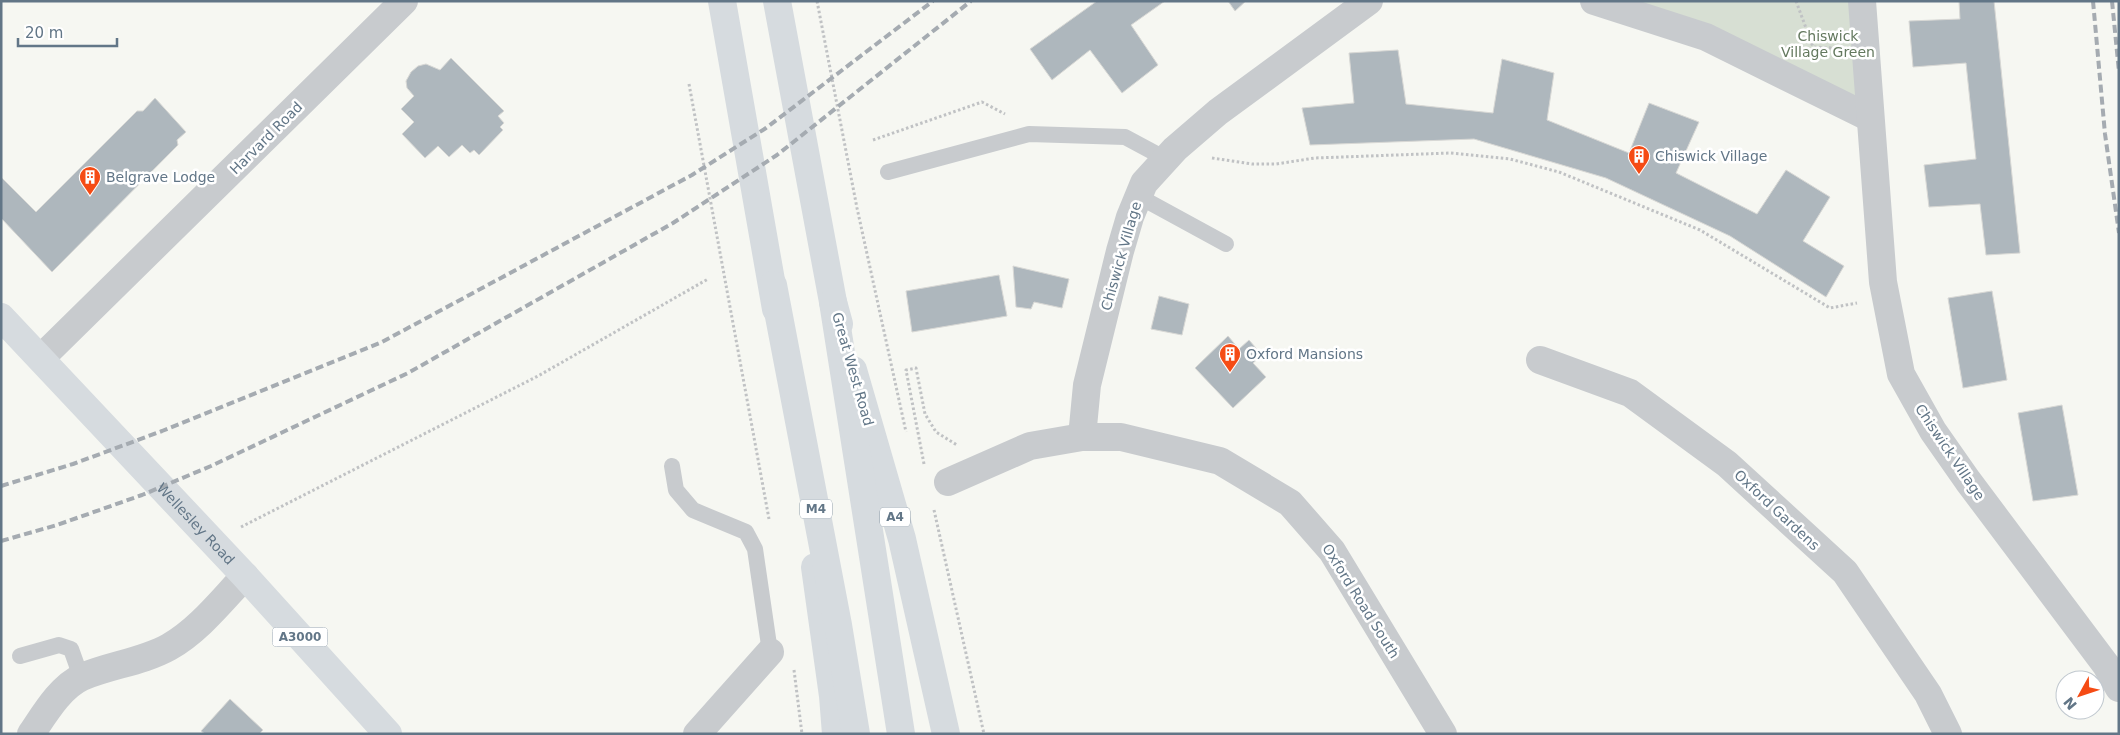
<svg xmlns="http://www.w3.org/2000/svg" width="2120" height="735" viewBox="0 0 2120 735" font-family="'DejaVu Sans',sans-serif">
  <rect width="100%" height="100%" fill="#f6f7f2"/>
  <polygon fill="#d7dfd3" points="1619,1 1867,1 1875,114"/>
  <g fill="#aeb7bd" stroke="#d8d8d5">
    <polygon points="1097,1 1165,1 1131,25 1158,65 1122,93 1090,50 1052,80 1030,49"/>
    <polygon points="1228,1 1246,1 1235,11"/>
    <polygon points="1959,1 1994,1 2020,253 1986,255 1980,204 1929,207 1924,165 1976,159 1966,63 1913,67 1909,21 1960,19"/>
    <polygon points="1398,50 1406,104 1493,113 1502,59 1554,73 1547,120 1629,153 1649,103 1699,122 1676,173 1757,214 1786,170 1830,197 1803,241 1844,266 1826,297 1730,236 1606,178 1474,139 1310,145 1302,108 1354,103 1349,53"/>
    <polygon points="451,58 504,111 498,116 504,123 500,127 503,130 479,155 474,150 470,153 462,145 449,157 438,146 425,158 402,134 414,122 401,109 414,96 407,88 406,81 411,72 418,66 426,64 440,70"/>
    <polygon points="155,98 186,132 177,140 178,145 52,272 1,218 1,179 2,178 36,212 137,111 143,111"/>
    <polygon points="1013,266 1069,279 1062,308 1034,302 1031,309 1016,307"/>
    <polygon points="999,275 1007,316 912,332 906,291"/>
    <polygon points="1992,291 2007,380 1963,388 1948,298"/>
    <polygon points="1159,296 1189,304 1182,335 1151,329"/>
    <polygon points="1228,336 1239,349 1249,340 1262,355 1253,363 1266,377 1233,408 1195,368"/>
    <polygon points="2062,405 2078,495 2033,501 2018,413"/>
    <polygon points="230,699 263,730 259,734 205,734 201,731"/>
  </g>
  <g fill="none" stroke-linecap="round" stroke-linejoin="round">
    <g stroke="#c0c2c4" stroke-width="3" stroke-dasharray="2.5 2.5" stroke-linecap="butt">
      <polyline points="817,1 857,208 906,432"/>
      <polyline points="1796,1 1813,47 1834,48"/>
      <polyline points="689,84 769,519"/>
      <polyline points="873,140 982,102 1005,114"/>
      <polyline points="1212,158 1252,164 1276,164 1315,158 1450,153 1510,159 1559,172 1700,230 1830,308 1857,303"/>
      <polyline points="924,464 906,370 916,368 925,414 936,432 957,445"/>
      <polyline points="934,510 984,734"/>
      <polyline points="241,527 538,376 708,279"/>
      <polyline points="794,670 802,734"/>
    </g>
    <g stroke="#c8cbce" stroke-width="16">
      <polyline points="888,172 1029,134 1125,137 1166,159"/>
      <polyline points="1138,196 1226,244"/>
      <polyline points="672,466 676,490 693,510 746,532 755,549 770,652"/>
      <polyline points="20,656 59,645 71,649 81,677"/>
    </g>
    <g stroke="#c8cbce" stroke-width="28">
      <polyline points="1594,1 1706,37 1870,118"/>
      <polyline points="1862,1 1883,282 1901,374 1933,431 1968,481 2106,665 2119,688"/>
      <polyline points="41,358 404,1"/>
      <polyline points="1540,360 1630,393 1727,464 1845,572 1928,694 1948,734"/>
      <polyline points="1082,437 1087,385 1120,251 1130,217 1144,183 1175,149 1218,112 1369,1"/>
      <polyline points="948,482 1030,446 1082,437 1121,437 1220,461 1290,503 1332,551 1443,734"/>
      <path d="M31,734C44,715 60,687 82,677C110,665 142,662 169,647C199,630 222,600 245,576"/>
      <polyline points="697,734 770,652"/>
    </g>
    <path stroke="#d6dbdf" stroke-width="28" id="s1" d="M1,317L245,576L388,734"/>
    <g stroke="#d6dbdf" stroke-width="28">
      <polyline points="722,1 776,309"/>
      <polyline points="777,1 833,302 839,324"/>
      <polyline points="853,370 902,539 946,734"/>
      <polyline points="815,567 833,696 836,734"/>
    </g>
    <g stroke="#d6dbdf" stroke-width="28">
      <polyline points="773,285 838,625 856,734"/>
      <polyline points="833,302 901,734"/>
    </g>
    <g stroke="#a5abb1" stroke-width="4" stroke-dasharray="8 4" stroke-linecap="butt">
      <polyline points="2093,1 2105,134 2119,233"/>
      <polyline points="2112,1 2119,72"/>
      <polyline points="1,486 73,464 162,431 382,342 692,175 766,128 933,1"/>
      <polyline points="1,541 57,525 142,495 211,466 408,373 673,223 777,155 971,1"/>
    </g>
  </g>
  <defs>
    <g id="building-pin" transform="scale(1.125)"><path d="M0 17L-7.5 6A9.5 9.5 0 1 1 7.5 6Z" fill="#f54b14" stroke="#fff"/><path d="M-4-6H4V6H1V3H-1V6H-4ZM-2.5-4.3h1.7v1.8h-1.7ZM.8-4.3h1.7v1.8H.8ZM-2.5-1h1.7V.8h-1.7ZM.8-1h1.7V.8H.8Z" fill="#fff"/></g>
  </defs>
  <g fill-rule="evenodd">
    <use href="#building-pin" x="1639" y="156"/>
    <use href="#building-pin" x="90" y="177"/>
    <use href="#building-pin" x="1230" y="354"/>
  </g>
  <g text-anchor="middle" stroke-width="5" stroke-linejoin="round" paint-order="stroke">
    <g fill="#fff" stroke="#919fab" stroke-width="1">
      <rect x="800" y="499.5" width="32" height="19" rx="4"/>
      <rect x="880" y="507.5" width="30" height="19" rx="4"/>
      <rect x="272.5" y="627.5" width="55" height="19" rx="4"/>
    </g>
    <g font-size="12" font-weight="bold" fill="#627687">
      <text x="816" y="513">M4</text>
      <text x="895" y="521">A4</text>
      <text x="300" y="641">A3000</text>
    </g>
    <g font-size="14" fill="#63785e" stroke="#fff">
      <text x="1828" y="41">Chiswick<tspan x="1828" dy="16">Village Green</tspan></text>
    </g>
    <g font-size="14" fill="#627687" stroke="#fff">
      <text transform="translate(266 138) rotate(-45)" y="5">Harvard Road</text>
      <text transform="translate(1121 256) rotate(-74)" y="5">Chiswick Village</text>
      <text transform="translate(853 369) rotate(74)" y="5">Great West Road</text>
      <text transform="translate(1950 452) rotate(56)" y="5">Chiswick Village</text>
      <text transform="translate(1777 510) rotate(43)" y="5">Oxford Gardens</text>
      <text dy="5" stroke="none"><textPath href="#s1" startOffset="284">Wellesley Road</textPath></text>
      <text transform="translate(1361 601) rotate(58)" y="5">Oxford Road South</text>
    </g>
    <g font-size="14" fill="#627687" stroke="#fff" text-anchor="start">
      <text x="1655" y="161">Chiswick Village</text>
      <text x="106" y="182">Belgrave Lodge</text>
      <text x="1246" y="359">Oxford Mansions</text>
    </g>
  </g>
  <rect width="2120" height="735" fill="none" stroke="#627687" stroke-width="5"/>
  <g transform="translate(2080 695) rotate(230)"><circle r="24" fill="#ffffff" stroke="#c0c8cf"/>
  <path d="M0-4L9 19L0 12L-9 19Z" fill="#f54b14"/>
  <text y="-8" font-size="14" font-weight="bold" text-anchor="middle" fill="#627687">N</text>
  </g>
  <path d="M18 38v8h99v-8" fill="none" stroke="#627687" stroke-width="2.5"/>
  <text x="25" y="38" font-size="15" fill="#627687" stroke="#ffffff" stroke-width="4" paint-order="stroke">20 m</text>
</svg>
